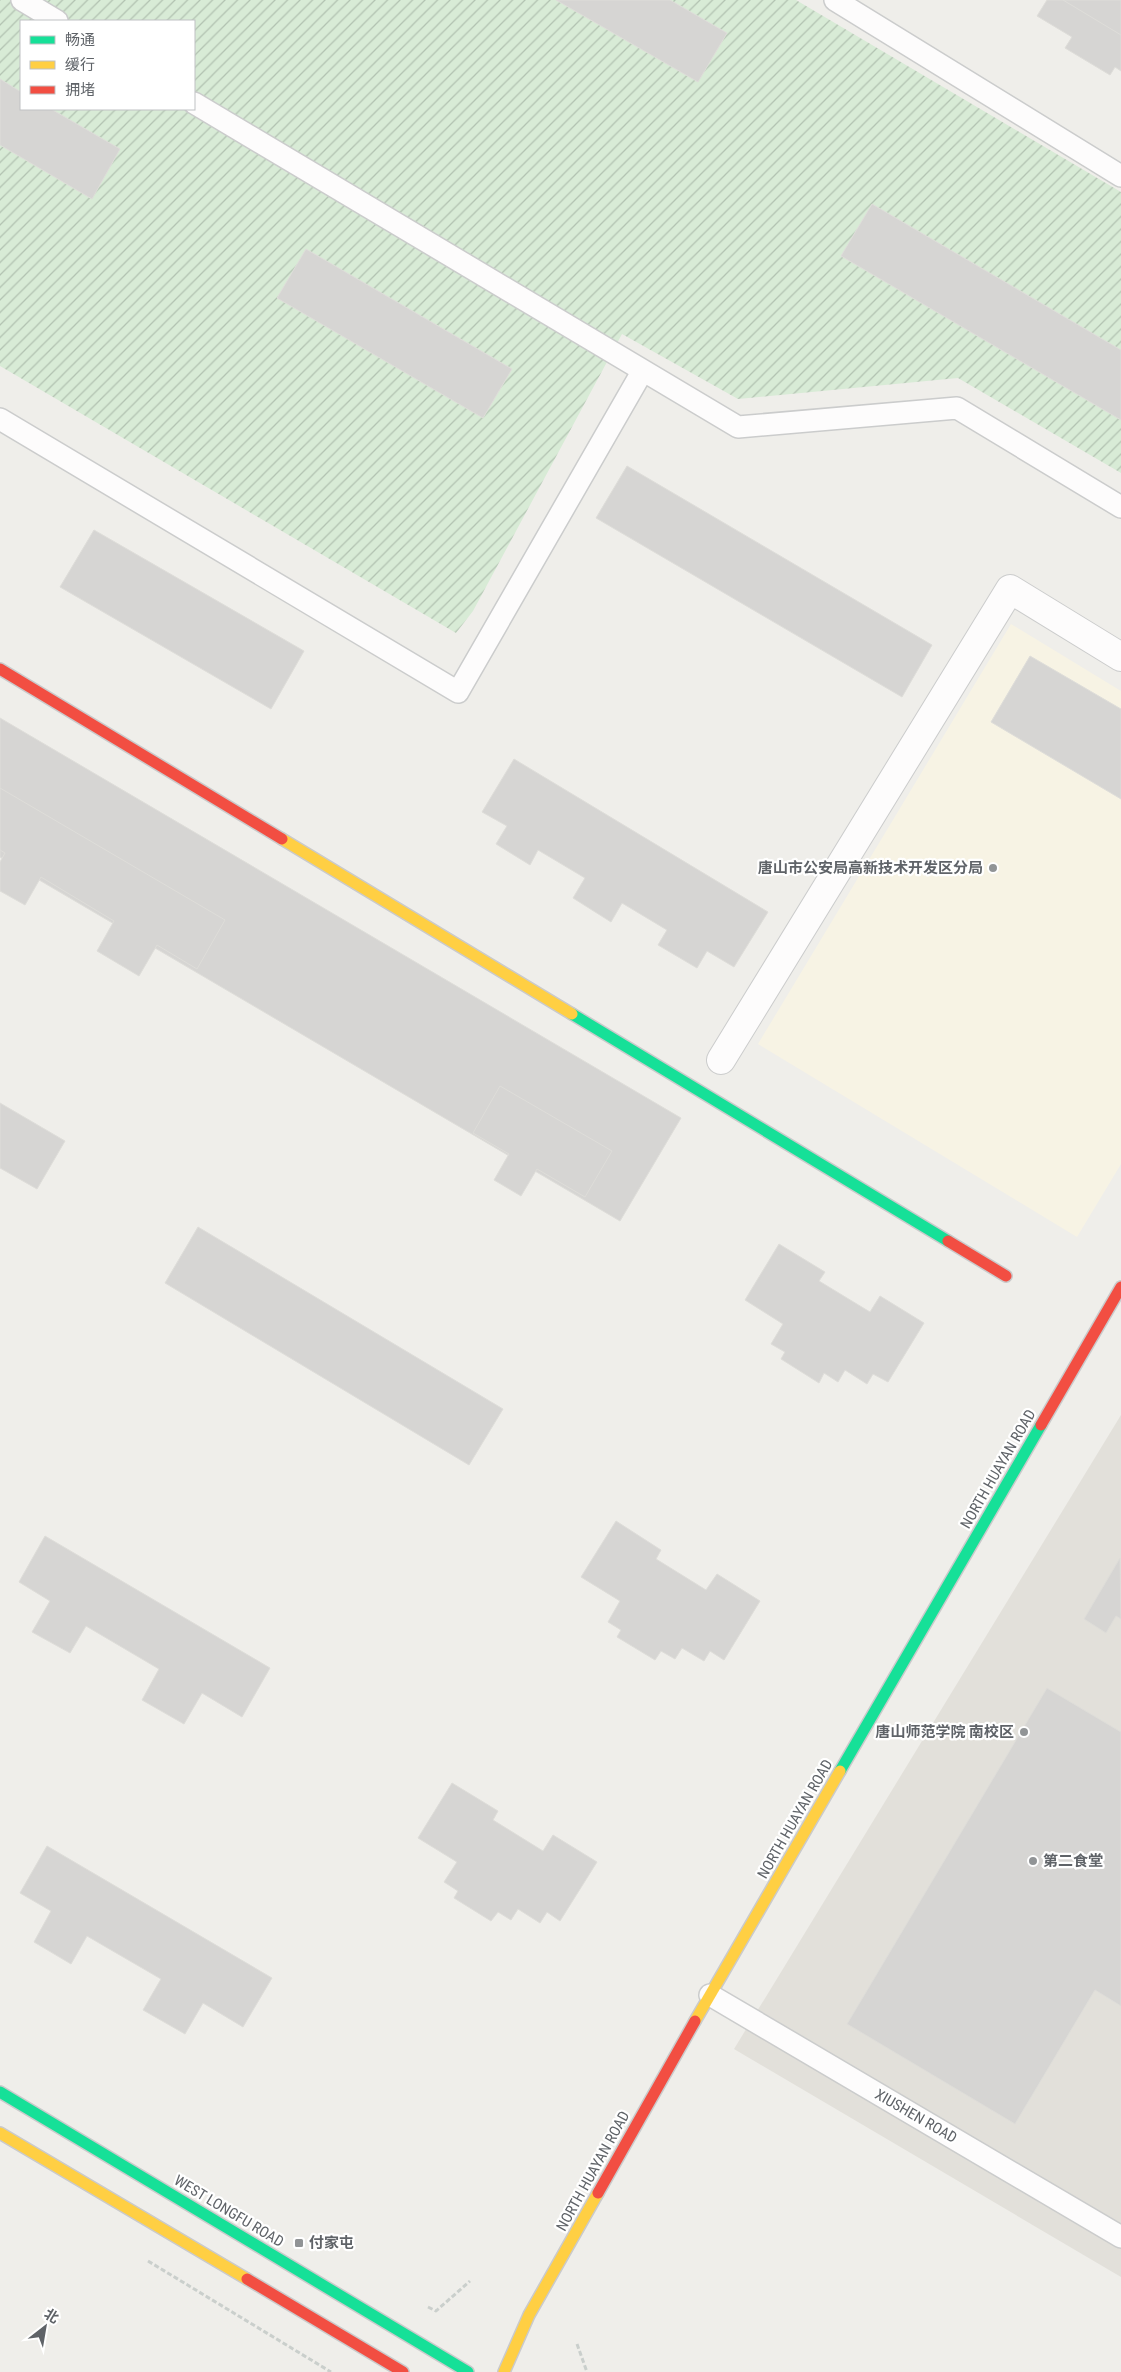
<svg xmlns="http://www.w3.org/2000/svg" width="1121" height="2372" viewBox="0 0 1121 2372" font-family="'Roboto Condensed','Noto Sans SC',sans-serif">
  <defs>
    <pattern id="garden-furrows" width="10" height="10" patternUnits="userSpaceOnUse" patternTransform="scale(1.25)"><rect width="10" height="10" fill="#d8ebd6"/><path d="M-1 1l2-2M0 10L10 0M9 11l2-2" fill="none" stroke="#b2c2b1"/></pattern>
  </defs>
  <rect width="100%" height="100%" fill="#efeeea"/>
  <polygon fill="#f7f3e4" points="1011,624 1121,691 1121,1164 1077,1237 758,1044"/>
  <polygon fill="#e2e0da" points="1121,1415 1121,2277 734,2049"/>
  <path fill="url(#garden-furrows)" fill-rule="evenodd" d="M0,0H796L1121,192V473L958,378L738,399L622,334L473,611L456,633L0,366ZM21,21H194V109H21Z"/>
  <g fill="#d6d5d3" stroke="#deddd9">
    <polygon points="556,0 670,0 727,33 698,82"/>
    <polygon points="1047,0 1121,0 1121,71 1115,67 1110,75 1065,48 1072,37 1037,16"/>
    <polygon points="1063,0 1121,0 1121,35"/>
    <polygon points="0,79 21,92 21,109 51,109 120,149 92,199 0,145"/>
    <polygon points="872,204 1121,350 1121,420 841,256"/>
    <polygon points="306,249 512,369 483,418 277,298"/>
    <polygon points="627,466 932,645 902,697 596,518"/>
    <polygon points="94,530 304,651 271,709 60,587"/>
    <polygon points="1030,656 1121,709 1121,799 991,722"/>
    <polygon points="0,718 681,1118 620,1221 0,857"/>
    <polygon points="514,759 768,912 734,967 707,951 697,968 658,945 667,930 622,903 611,922 573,898 585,878 538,850 530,865 496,844 507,826 482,812"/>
    <polygon points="0,788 225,920 197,969 157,945 139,976 97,951 114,921 41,877 25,905 0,891 0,862 5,853 0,850"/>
    <polygon points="500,1086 612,1151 585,1197 537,1169 521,1196 494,1180 509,1154 473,1133"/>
    <polygon points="0,1103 65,1141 37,1189 0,1168"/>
    <polygon points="198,1227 503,1409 469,1465 165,1283"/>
    <polygon points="779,1244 825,1272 819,1281 870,1312 880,1296 924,1323 888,1382 873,1374 867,1384 845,1370 838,1382 824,1373 819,1383 781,1359 785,1352 771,1344 783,1324 745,1300"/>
    <polygon points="616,1521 661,1550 656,1559 706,1590 717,1574 760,1601 724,1660 710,1651 704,1661 682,1648 675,1659 661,1651 655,1660 617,1637 621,1630 608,1622 620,1601 581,1577"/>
    <polygon points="45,1536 270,1668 242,1717 202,1693 184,1724 142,1700 159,1669 86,1626 70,1653 32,1632 50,1601 19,1582"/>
    <polygon points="1120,1558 1121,1619 1116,1616 1106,1633 1084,1619"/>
    <polygon points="1047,1688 1121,1732 1121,2006 1095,1990 1015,2124 847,2024"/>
    <polygon points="452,1783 498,1811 493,1820 543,1851 553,1835 597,1862 560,1921 547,1912 540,1923 518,1909 511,1920 498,1912 491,1921 454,1898 458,1891 444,1882 457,1862 418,1838"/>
    <polygon points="47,1846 272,1978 243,2027 203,2003 185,2034 143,2010 161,1979 87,1936 71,1964 34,1942 51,1911 20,1893"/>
  </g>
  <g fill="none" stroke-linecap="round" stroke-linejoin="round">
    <g stroke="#cbcccc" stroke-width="24">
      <g id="lane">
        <polyline points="22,0 57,21"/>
        <polyline points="835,0 1121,176"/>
        <polyline points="194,103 738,427 957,408 1121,507"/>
        <polyline points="0,419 458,692 642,372"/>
        <polyline points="710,1995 1121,2237"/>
      </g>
    </g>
    <g stroke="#cbcccc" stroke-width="30">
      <polyline id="street" points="721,1060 1010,589 1121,657"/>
    </g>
    <g stroke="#cacacb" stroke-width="14">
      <g id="fast">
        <polyline points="572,1014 948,1241"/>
        <polyline points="840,1771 1041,1425"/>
        <polyline points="0,2092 468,2372"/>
      </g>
    </g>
    <g stroke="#cacacb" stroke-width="14">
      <g id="slow">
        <polyline points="282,839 572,1014"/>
        <polyline points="695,2021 840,1771"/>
        <polyline points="0,2133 247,2279"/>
        <polyline points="504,2372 529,2315 598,2193"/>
      </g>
    </g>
    <g stroke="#cacacb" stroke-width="14">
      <g id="jam">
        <polyline points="0,669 282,839"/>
        <polyline points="948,1241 1006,1276"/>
        <polyline points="1041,1425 1121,1287"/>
        <polyline points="598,2193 695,2021"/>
        <polyline points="247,2279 403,2372"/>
      </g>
    </g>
    <g stroke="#cacfcc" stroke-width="3" stroke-dasharray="5 2.5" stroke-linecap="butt">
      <polyline points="148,2261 331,2372"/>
      <polyline points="428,2307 436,2311 470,2281"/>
      <polyline points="577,2344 587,2372"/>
    </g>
    <use href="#lane" stroke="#fdfcfc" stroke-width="21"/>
    <use href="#street" stroke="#fdfcfc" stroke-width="28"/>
    <use href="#fast" stroke="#16e098" stroke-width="11"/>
    <use href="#slow" stroke="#ffcf43" stroke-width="11"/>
    <use href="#jam" stroke="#f24e42" stroke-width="11"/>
  </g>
  <g fill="#919496" stroke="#fff" stroke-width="2">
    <circle cx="993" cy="868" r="5"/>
    <circle cx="1024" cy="1732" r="5"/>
    <circle cx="1033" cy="1861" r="5"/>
    <rect x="294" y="2238" width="10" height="10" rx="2.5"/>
  </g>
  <g text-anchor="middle" stroke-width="4.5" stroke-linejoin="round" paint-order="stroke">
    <g font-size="15" font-weight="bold" fill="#5f6368" stroke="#fff" text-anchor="end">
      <text x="983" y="873">唐山市公安局高新技术开发区分局</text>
      <text x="1014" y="1737">唐山师范学院 南校区</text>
      <text x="1043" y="1866" text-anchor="start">第二食堂</text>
      <text x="309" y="2248" text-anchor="start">付家屯</text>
    </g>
    <g font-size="15" fill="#5f6368" stroke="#fff">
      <text transform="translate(998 1469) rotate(-60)" y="5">NORTH HUAYAN ROAD</text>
      <text transform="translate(795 1819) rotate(-60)" y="5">NORTH HUAYAN ROAD</text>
      <text transform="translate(916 2116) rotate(30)" y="5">XIUSHEN ROAD</text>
      <text transform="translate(593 2171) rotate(-61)" y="5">NORTH HUAYAN ROAD</text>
      <text transform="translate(229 2211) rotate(31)" y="5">WEST LONGFU ROAD</text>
    </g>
  </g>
  <rect x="20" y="20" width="175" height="90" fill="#ffffff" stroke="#bfc1c3"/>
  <rect x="30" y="36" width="25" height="8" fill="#16e098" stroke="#bfc1c3"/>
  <text x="65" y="45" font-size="15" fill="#5f6368">畅通</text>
  <rect x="30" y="61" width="25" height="8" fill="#ffcf43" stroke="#bfc1c3"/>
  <text x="65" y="70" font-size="15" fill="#5f6368">缓行</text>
  <rect x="30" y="86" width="25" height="8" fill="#f24e42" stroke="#bfc1c3"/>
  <text x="65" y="95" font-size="15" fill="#5f6368">拥堵</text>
  <g transform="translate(45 2327) rotate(31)" stroke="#ffffff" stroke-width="4" paint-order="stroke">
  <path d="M0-4L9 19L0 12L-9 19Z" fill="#5f6368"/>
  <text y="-8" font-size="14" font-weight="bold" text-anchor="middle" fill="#5f6368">北</text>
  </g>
</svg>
